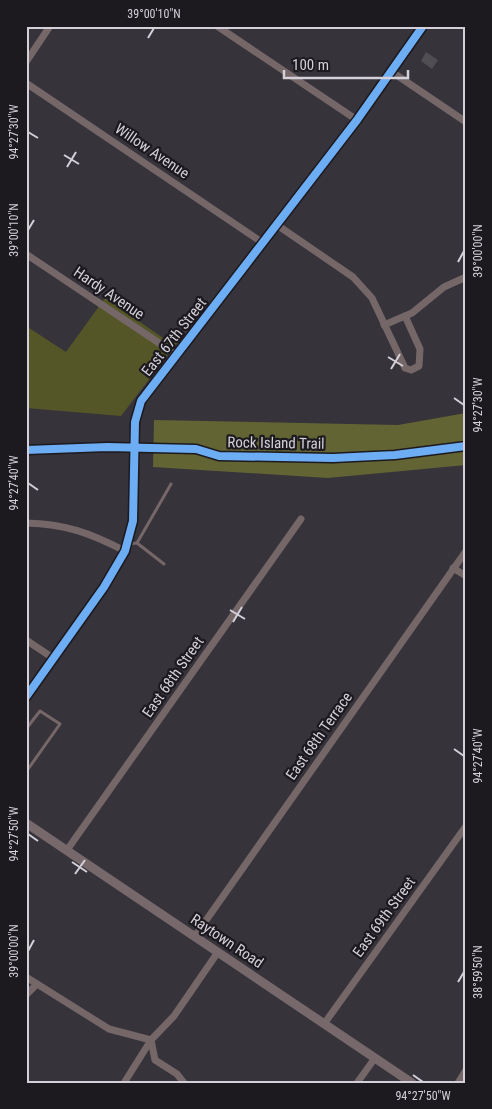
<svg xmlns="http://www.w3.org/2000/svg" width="492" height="1109" viewBox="0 0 492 1109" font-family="'Roboto Condensed',sans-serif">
  <rect width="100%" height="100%" fill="#36333a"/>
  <polygon fill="#555628" points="105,298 169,342 177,343 121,416 26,408 26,326 66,352"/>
  <polygon fill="#626434" points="466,413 466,465 328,478 153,467 154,420 398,425"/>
  <polygon fill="#514e53" points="426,52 438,60 432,69 421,61"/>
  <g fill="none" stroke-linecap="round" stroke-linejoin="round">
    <g stroke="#756768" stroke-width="3">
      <polyline points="137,543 164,564"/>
      <polyline points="127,544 137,543 171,484"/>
      <polyline points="26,729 40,711 60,724 26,772"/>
    </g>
    <g stroke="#756768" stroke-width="7">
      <polyline points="217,26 357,120"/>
      <polyline points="26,62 50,26"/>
      <polyline points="392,72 466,122"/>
      <polyline points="26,83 263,243"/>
      <polyline points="277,225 353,277 372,298 405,368 411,370 419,366 420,349 405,316"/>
      <polyline points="26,254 177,355"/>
      <polyline points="384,325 412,313 444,287 466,277"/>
      <path d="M26,523C66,524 90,533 125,551"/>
      <polyline points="453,568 466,576"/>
      <polyline points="26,640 53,658"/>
      <polyline points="67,850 301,519"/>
      <polyline points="195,936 466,551"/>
      <polyline points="26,977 109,1029 151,1040 124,1083"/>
      <polyline points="26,995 36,985"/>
      <polyline points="324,1024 466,826"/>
      <polyline points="184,1083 177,1074 155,1060 151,1040 174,1016 218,952"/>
      <polyline points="357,1083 375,1058"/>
      <polyline points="458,1083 466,1070"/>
    </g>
    <polyline stroke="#756768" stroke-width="9" points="26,697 104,587 125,551 133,521 135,422 141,401 357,120 423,26"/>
    <polyline stroke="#77696b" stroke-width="9" points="26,823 412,1083"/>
    <g stroke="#1c191f" stroke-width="11">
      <g id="cycleway">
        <polyline points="26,450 107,447 196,449 219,456 333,458 395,455 466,446"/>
        <polyline points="26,697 104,587 125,551 133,521 135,422 141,401 357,120 423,26"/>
      </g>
    </g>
    <use href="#cycleway" stroke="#6dadf4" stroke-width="8"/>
  </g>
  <path fill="none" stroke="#d4d0d9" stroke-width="2" d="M148,38L154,28M28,132L38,138M64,155L79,164M67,167L76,152M28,230L34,220M458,262L464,251M388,357L403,366M391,369L400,354M454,398L464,405M28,483L38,490M230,610L245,619M233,622L242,607M454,749L464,756M28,834L38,841M72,862L87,872M75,874L85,860M28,951L34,940M458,982L464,972M413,1075L423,1082"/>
  <g text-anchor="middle" stroke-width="4.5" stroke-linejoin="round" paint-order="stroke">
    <g font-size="15" fill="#d4d0d9" stroke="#1c191f">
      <text transform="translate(152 151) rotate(34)" y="5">Willow Avenue</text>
      <text transform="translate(109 293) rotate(34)" y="5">Hardy Avenue</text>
      <text transform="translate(174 337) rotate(-52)" y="5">East 67th Street</text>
      <text transform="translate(276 443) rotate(1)" y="5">Rock Island Trail</text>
      <text transform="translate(173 677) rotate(-55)" y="5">East 68th Street</text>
      <text transform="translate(319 736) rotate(-55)" y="5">East 68th Terrace</text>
      <text transform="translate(384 917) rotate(-54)" y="5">East 69th Street</text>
      <text transform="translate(227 941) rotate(34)" y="5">Raytown Road</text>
    </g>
  </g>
  <rect width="492" height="1109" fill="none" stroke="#1c191f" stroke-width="55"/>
  <path d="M284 70v8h124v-8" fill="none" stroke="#d4d0d9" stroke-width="2.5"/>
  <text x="292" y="70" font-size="15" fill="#d4d0d9" stroke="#1c191f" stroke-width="4" paint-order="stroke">100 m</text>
  <rect x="28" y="28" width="436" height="1054" fill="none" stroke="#d4d0d9" stroke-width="2"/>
  <g font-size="12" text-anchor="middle" fill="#d4d0d9">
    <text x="154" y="18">39°00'10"N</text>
    <text transform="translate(14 132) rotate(-90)" y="4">94°27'30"W</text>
    <text transform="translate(14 230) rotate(-90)" y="4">39°00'10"N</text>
    <text transform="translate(478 251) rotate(-90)" y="4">39°00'00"N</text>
    <text transform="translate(478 405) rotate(-90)" y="4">94°27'30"W</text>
    <text transform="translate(14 483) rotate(-90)" y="4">94°27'40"W</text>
    <text transform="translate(478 756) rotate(-90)" y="4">94°27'40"W</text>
    <text transform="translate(14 834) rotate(-90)" y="4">94°27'50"W</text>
    <text transform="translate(14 951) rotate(-90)" y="4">39°00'00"N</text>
    <text transform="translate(478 972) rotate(-90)" y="4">38°59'50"N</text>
    <text x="423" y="1100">94°27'50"W</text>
  </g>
</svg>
